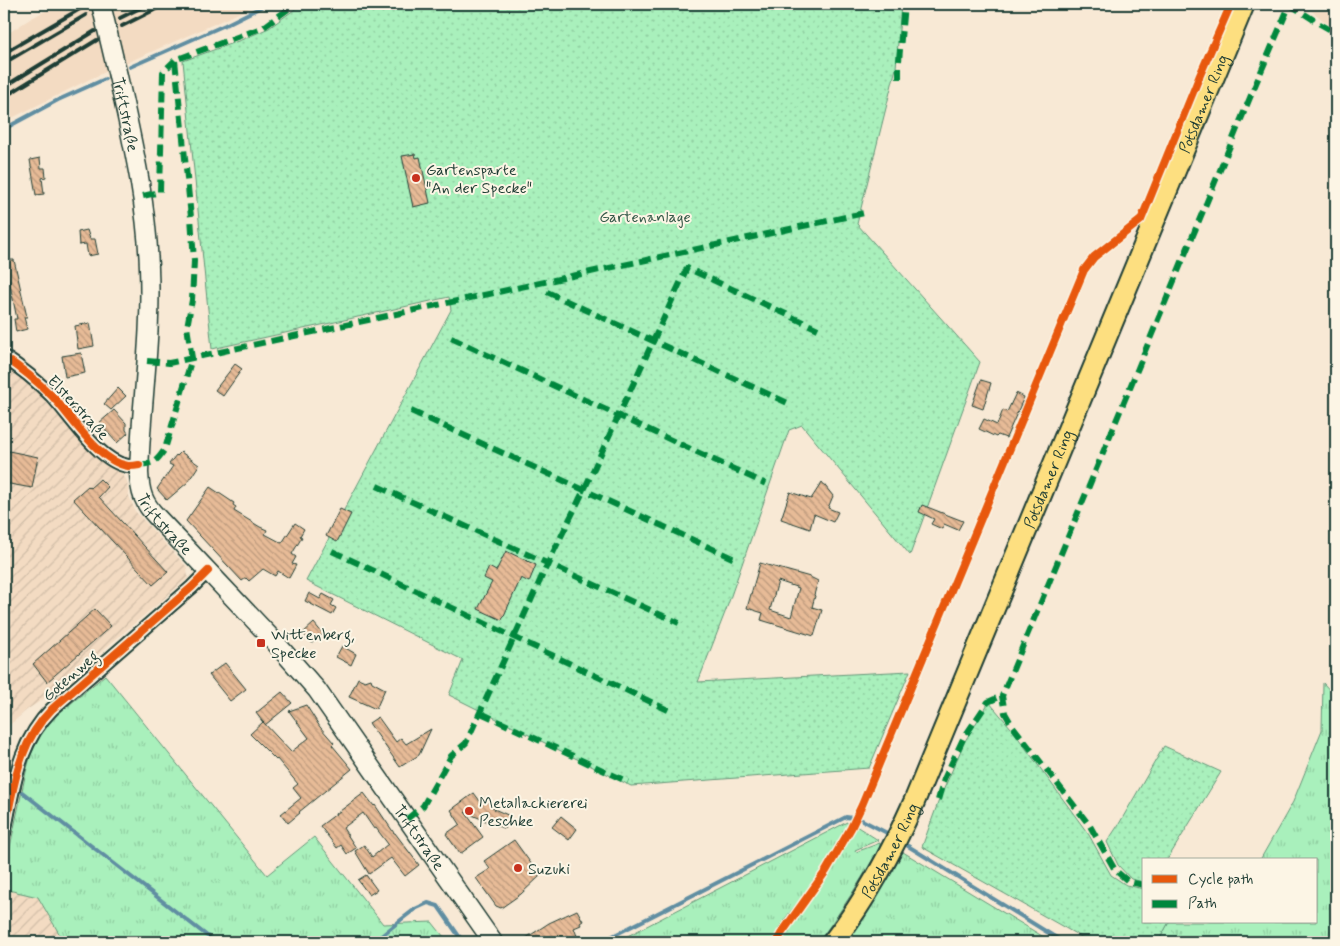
<svg xmlns="http://www.w3.org/2000/svg" width="1340" height="946" viewBox="0 0 1340 946" font-family="Mynerve,sans-serif">
  <defs>
    <pattern id="industrial-furrows" width="10" height="10" patternUnits="userSpaceOnUse" patternTransform="scale(1.25)"><rect width="10" height="10" fill="#f3dbc2"/><path d="M-1 1l2-2M0 10L10 0M9 11l2-2" fill="none" stroke="#d0bda7"/></pattern>
    <pattern id="grass-tufts" width="24" height="20" patternUnits="userSpaceOnUse" patternTransform="scale(1.25)"><rect width="24" height="20" fill="#a9f0bc"/><path d="M3 7l-1-3M5 7V3M7 7l1-3M15 17l-1-3M17 17v-4M19 17l1-3" fill="none" stroke="#91cfa2"/></pattern>
    <pattern id="park-dots" width="8" height="8" patternUnits="userSpaceOnUse" patternTransform="scale(1.25)"><rect width="8" height="8" fill="#a9f0bc"/><path d="M2 2h.1M6 6h.1" fill="none" stroke="#91cfa2" stroke-width="1.8" stroke-linecap="round"/></pattern>
    <pattern id="building-back-hatch" width="6" height="6" patternUnits="userSpaceOnUse" patternTransform="scale(1.25)"><rect width="6" height="6" fill="#e7bb97"/><path d="M-1 5l2 2M0 0l6 6M5-1l2 2" fill="none" stroke="#bb997c"/></pattern>
  </defs>
  <rect width="100%" height="100%" fill="#f8e9d5"/>
  <filter id="ink" filterUnits="userSpaceOnUse"><feTurbulence type="fractalNoise" baseFrequency=".02" numOctaves="2"/><feDisplacementMap in="SourceGraphic" scale="10" xChannelSelector="R" yChannelSelector="G"/><feConvolveMatrix kernelMatrix="1 2 1 2 8 2 1 2 1" color-interpolation-filters="sRGB"/></filter>
  <g filter="url(#ink)">
    <g fill="#f3dbc2">
      <polygon points="58,4 259,4 90,79 4,122 4,36 30,19"/>
      <polygon points="1303,4 1336,4 1336,28 1328,24"/>
    </g>
    <g fill="url(#industrial-furrows)">
      <polygon points="4,365 19,375 39,394 86,446 103,460 122,473 127,481 129,496 135,511 187,567 188,578 54,692 28,709 4,730"/>
      <polygon points="4,889 38,897 64,942 4,942"/>
    </g>
    <g fill="url(#grass-tufts)" stroke="#649678">
      <polygon points="105,675 267,875 314,837 383,924 432,922 448,942 64,942 38,897 4,889 4,875 26,772 31,754 40,736 51,720"/>
      <polygon points="1323,683 1336,697 1336,942 1158,942 1169,922 1316,922 1316,860 1260,860 1293,802 1322,730"/>
      <path d="M847,822L848,826C836,846 825,866 812,885C798,903 780,921 772,942H616Z"/>
      <path d="M856,826L878,840L855,850L856,852L880,843V847C861,880 841,912 818,942H780L788,929L819,887Z"/>
      <polygon points="903,852 1052,942 844,942 879,894"/>
    </g>
    <g fill="url(#park-dots)" stroke="#649678">
      <polygon points="302,4 901,4 896,68 857,224 980,362 910,555 802,425 789,430 726,610 698,682 910,671 869,768 631,786 449,695 463,660 306,581 451,310 449,297 212,349 183,61 241,40 269,28"/>
      <polygon points="989,702 1011,728 1089,835 1111,875 1126,885 1144,889 1144,922 1169,922 1158,942 1090,942 922,847 939,800 965,741"/>
      <polygon points="1164,746 1221,772 1167,860 1144,860 1143,882 1131,879 1118,865 1107,842 1119,824"/>
    </g>
    <g fill="none" stroke-linecap="round" stroke-linejoin="round">
      <g stroke="#608ea2" stroke-width="4">
        <polyline points="130,67 225,25 267,4"/>
        <polyline points="4,129 58,100 105,79"/>
        <polyline points="22,792 215,942"/>
        <polyline points="908,846 1063,942"/>
        <polyline points="374,942 402,919 415,909 428,903 438,906 463,942"/>
        <polyline points="601,942 846,817 860,819 887,833"/>
      </g>
    </g>
    <g fill="url(#building-back-hatch)" stroke="#1f3d34" fill-rule="evenodd">
      <polygon points="415,154 416,158 420,157 430,203 413,207 402,156"/>
      <polygon points="40,158 41,168 45,168 46,177 42,178 44,194 36,195 30,160"/>
      <polygon points="87,230 90,239 95,239 98,254 88,256 86,244 79,245 78,232"/>
      <polygon points="5,260 14,260 27,317 24,317 27,329 16,332 14,319 17,319"/>
      <polygon points="90,323 94,346 78,349 75,326"/>
      <polygon points="81,353 85,373 65,377 62,356"/>
      <polygon points="235,364 242,369 223,396 215,390"/>
      <polygon points="981,380 991,383 983,409 972,405"/>
      <polygon points="118,388 126,396 111,410 104,404"/>
      <polygon points="1016,393 1024,397 1006,438 998,435 996,437 979,429 984,419 997,425 1003,410 1007,412"/>
      <polygon points="114,410 126,423 126,430 128,433 117,443 99,423"/>
      <polygon points="4,450 38,457 32,488 4,483"/>
      <polygon points="181,452 199,465 188,482 167,500 157,489 173,466 169,464 176,455 177,456"/>
      <polygon points="100,479 108,487 99,497 168,572 153,585 73,499 88,486 90,488"/>
      <polygon points="822,482 833,496 828,508 838,512 833,522 814,514 810,529 781,519 790,492 811,499"/>
      <polygon points="210,487 234,503 233,505 236,507 234,511 260,527 267,530 265,534 282,543 295,523 304,529 300,536 302,537 292,554 296,557 292,564 296,565 289,578 278,571 275,576 263,569 249,581 246,578 242,581 186,521"/>
      <polygon points="922,505 963,521 958,530 944,524 942,529 931,524 934,519 919,512"/>
      <polygon points="340,509 351,514 337,542 326,536"/>
      <polygon points="506,551 536,565 529,582 521,578 502,620 478,609 492,582 484,578 489,567 496,571"/>
      <path d="M760,563L810,577L818,581L814,595L815,596L812,607L822,610L814,636L761,620L763,613L747,608ZM778,581L799,588L791,617L770,610Z"/>
      <polygon points="309,593 320,599 323,594 334,600 331,605 336,608 332,615 305,601"/>
      <polygon points="95,609 111,626 47,682 33,664"/>
      <polygon points="314,623 323,634 312,643 303,633"/>
      <polygon points="342,646 356,654 351,665 336,657"/>
      <polygon points="225,663 246,689 230,701 209,675"/>
      <polygon points="358,678 365,681 371,679 372,682 385,689 376,709 349,697"/>
      <polygon points="282,692 292,703 265,725 256,713"/>
      <polygon points="306,705 320,727 334,743 332,745 352,769 299,812 300,813 288,823 281,814 301,798 293,788 298,784 277,759 276,760 250,734 263,722 291,752 309,738 289,711"/>
      <polygon points="378,717 396,742 401,738 406,744 431,729 419,755 400,767 369,723"/>
      <polygon points="364,793 374,806 375,805 394,833 395,833 419,865 405,876 391,858 369,874 355,851 364,845 372,857 388,844 376,828 374,829 363,813 343,828 356,848 347,854 341,845 337,848 320,826"/>
      <polygon points="474,793 480,801 486,798 494,809 510,816 505,829 465,812 483,837 460,854 446,834 460,824 451,810"/>
      <polygon points="561,816 577,829 569,840 552,827"/>
      <polygon points="514,840 540,876 521,894 501,908 496,906 476,878 490,869 484,861"/>
      <polygon points="366,875 377,890 369,895 358,880"/>
      <polygon points="577,910 583,921 580,923 581,925 574,928 577,936 565,942 520,942 549,923"/>
    </g>
    <g fill="none" stroke-linecap="round" stroke-linejoin="round">
      <g stroke="#1f3d34" stroke-width="16">
        <g id="minor">
          <path d="M4,357C21,368 37,381 52,396C71,416 99,462 128,466C131,466 135,466 139,465"/>
          <path d="M4,833C14,787 17,744 52,709L192,587L208,571"/>
        </g>
      </g>
      <g stroke="#1f3d34" stroke-width="21">
        <g id="secondary">
          <path id="s1" d="M118,76C132,140 147,203 149,268C152,337 141,405 139,473C140,492 143,502 156,516L274,641L317,690L493,942"/>
        </g>
      </g>
      <g stroke="#1f3d34" stroke-width="24">
        <g id="primary">
          <path id="s2" d="M833,942C867,898 891,853 914,802L1244,4"/>
        </g>
      </g>
      <use href="#minor" stroke="#fcf5e5" stroke-width="12"/>
      <use href="#secondary" stroke="#fcf5e5" stroke-width="18"/>
      <use href="#primary" stroke="#fddf80" stroke-width="20"/>
      <g stroke="#1f3d34" stroke-width="4">
        <polyline points="120,18 148,4"/>
        <polyline points="122,26 166,4"/>
        <polyline points="4,53 85,6"/>
        <polyline points="4,63 86,15"/>
        <polyline points="4,87 95,31"/>
        <polyline points="4,97 97,40"/>
      </g>
      <g stroke="#1f3d34" stroke-width="21" stroke-linecap="butt">
        <polyline id="secondary-bridge" points="101,4 118,76"/>
      </g>
      <use href="#secondary-bridge" stroke="#fcf5e5" stroke-width="18"/>
      <g stroke="#00873e" stroke-width="6" stroke-dasharray="12 6" stroke-linecap="butt">
        <polyline points="1289,4 1320,24 1336,33"/>
        <polyline points="899,79 899,61 904,4"/>
        <polyline points="143,196 160,192 163,72 175,60"/>
        <polyline points="547,292 792,405"/>
        <polyline points="451,338 766,484"/>
        <polyline points="147,361 169,363 864,213"/>
        <polyline points="411,411 737,560"/>
        <path d="M139,465C155,463 156,462 165,449L192,358L187,327L192,300L194,261L191,217L175,60L264,27L295,4"/>
        <polyline points="377,486 679,623"/>
        <polyline points="332,551 670,711"/>
        <polyline points="481,713 628,782"/>
        <polyline points="938,800 944,779 963,739 988,702 1002,696"/>
        <polyline points="407,819 423,806 451,756 466,743 548,563 584,490 687,268 818,329"/>
        <polyline points="1144,885 1129,882 1115,870 1090,826 1012,725 1005,713 1002,696 1254,88 1290,4"/>
      </g>
      <g stroke="#fcf5e5" stroke-width="11">
        <g id="cycleway">
          <path d="M4,357C21,368 37,381 52,396C71,416 99,462 128,466C131,466 135,466 139,465"/>
          <path d="M4,833C14,787 17,744 52,709L192,587L208,571"/>
          <polyline points="777,942 781,934 826,871 851,828 862,805 1084,270 1094,257 1141,220 1200,75 1231,4"/>
        </g>
      </g>
      <use href="#cycleway" stroke="#e8590c" stroke-width="8"/>
    </g>
  </g>
  <g fill="#c8321e" stroke="#fcf5e5" stroke-width="2">
    <circle cx="416" cy="178" r="5"/>
    <rect x="256" y="638" width="10" height="10" rx="2.5"/>
    <circle cx="469" cy="811" r="5"/>
    <circle cx="518" cy="868" r="5"/>
  </g>
  <g text-anchor="middle" stroke-width="4" stroke-linejoin="round" paint-order="stroke">
    <g font-size="16" fill="#1f3d34" stroke="#fcf5e5">
      <text dy="6" stroke="none"><textPath href="#s2" startOffset="918">Potsdamer Ring</textPath></text>
      <text dy="6" stroke="none"><textPath href="#s1" startOffset="39">Triftstraße</textPath></text>
      <text transform="translate(79 407) rotate(47)" y="6">Elsterstraße</text>
      <text dy="6" stroke="none"><textPath href="#s2" startOffset="512">Potsdamer Ring</textPath></text>
      <text dy="6" stroke="none"><textPath href="#s1" startOffset="459">Triftstraße</textPath></text>
      <text transform="translate(70 675) rotate(-41)" y="6">Gotenweg</text>
      <text dy="6" stroke="none"><textPath href="#s1" startOffset="864">Triftstraße</textPath></text>
      <text dy="6" stroke="none"><textPath href="#s2" startOffset="108">Potsdamer Ring</textPath></text>
    </g>
    <g font-size="16" fill="#1f3d34" stroke="#fcf5e5" text-anchor="start">
      <text x="426" y="175">Gartensparte<tspan x="426" dy="18">"An der Specke"</tspan></text>
      <text x="271" y="640">Wittenberg,<tspan x="271" dy="18">Specke</tspan></text>
      <text x="479" y="808">Metallackiererei<tspan x="479" dy="18">Peschke</tspan></text>
      <text x="528" y="874">Suzuki</text>
    </g>
    <g font-size="16" fill="#345848" stroke="#fcf5e5">
      <text x="645" y="222">Gartenanlage</text>
    </g>
  </g>
  <rect width="1340" height="946" fill="none" stroke="#fcf5e5" stroke-width="20"/>
  <rect x="10" y="10" width="1320" height="926" fill="none" stroke="#1f3d34" stroke-width="2" filter="url(#ink)"/>
  <rect x="1142" y="858" width="175" height="65" fill="#fcf5e5" stroke="#a4ab9e"/>
  <rect x="1152" y="875" width="25" height="8" fill="#e8590c" stroke="#a4ab9e"/>
  <text x="1188" y="884" font-size="15" fill="#1f3d34">Cycle path</text>
  <rect x="1152" y="900" width="25" height="8" fill="#00873e" stroke="#a4ab9e"/>
  <text x="1188" y="908" font-size="15" fill="#1f3d34">Path</text>
</svg>
